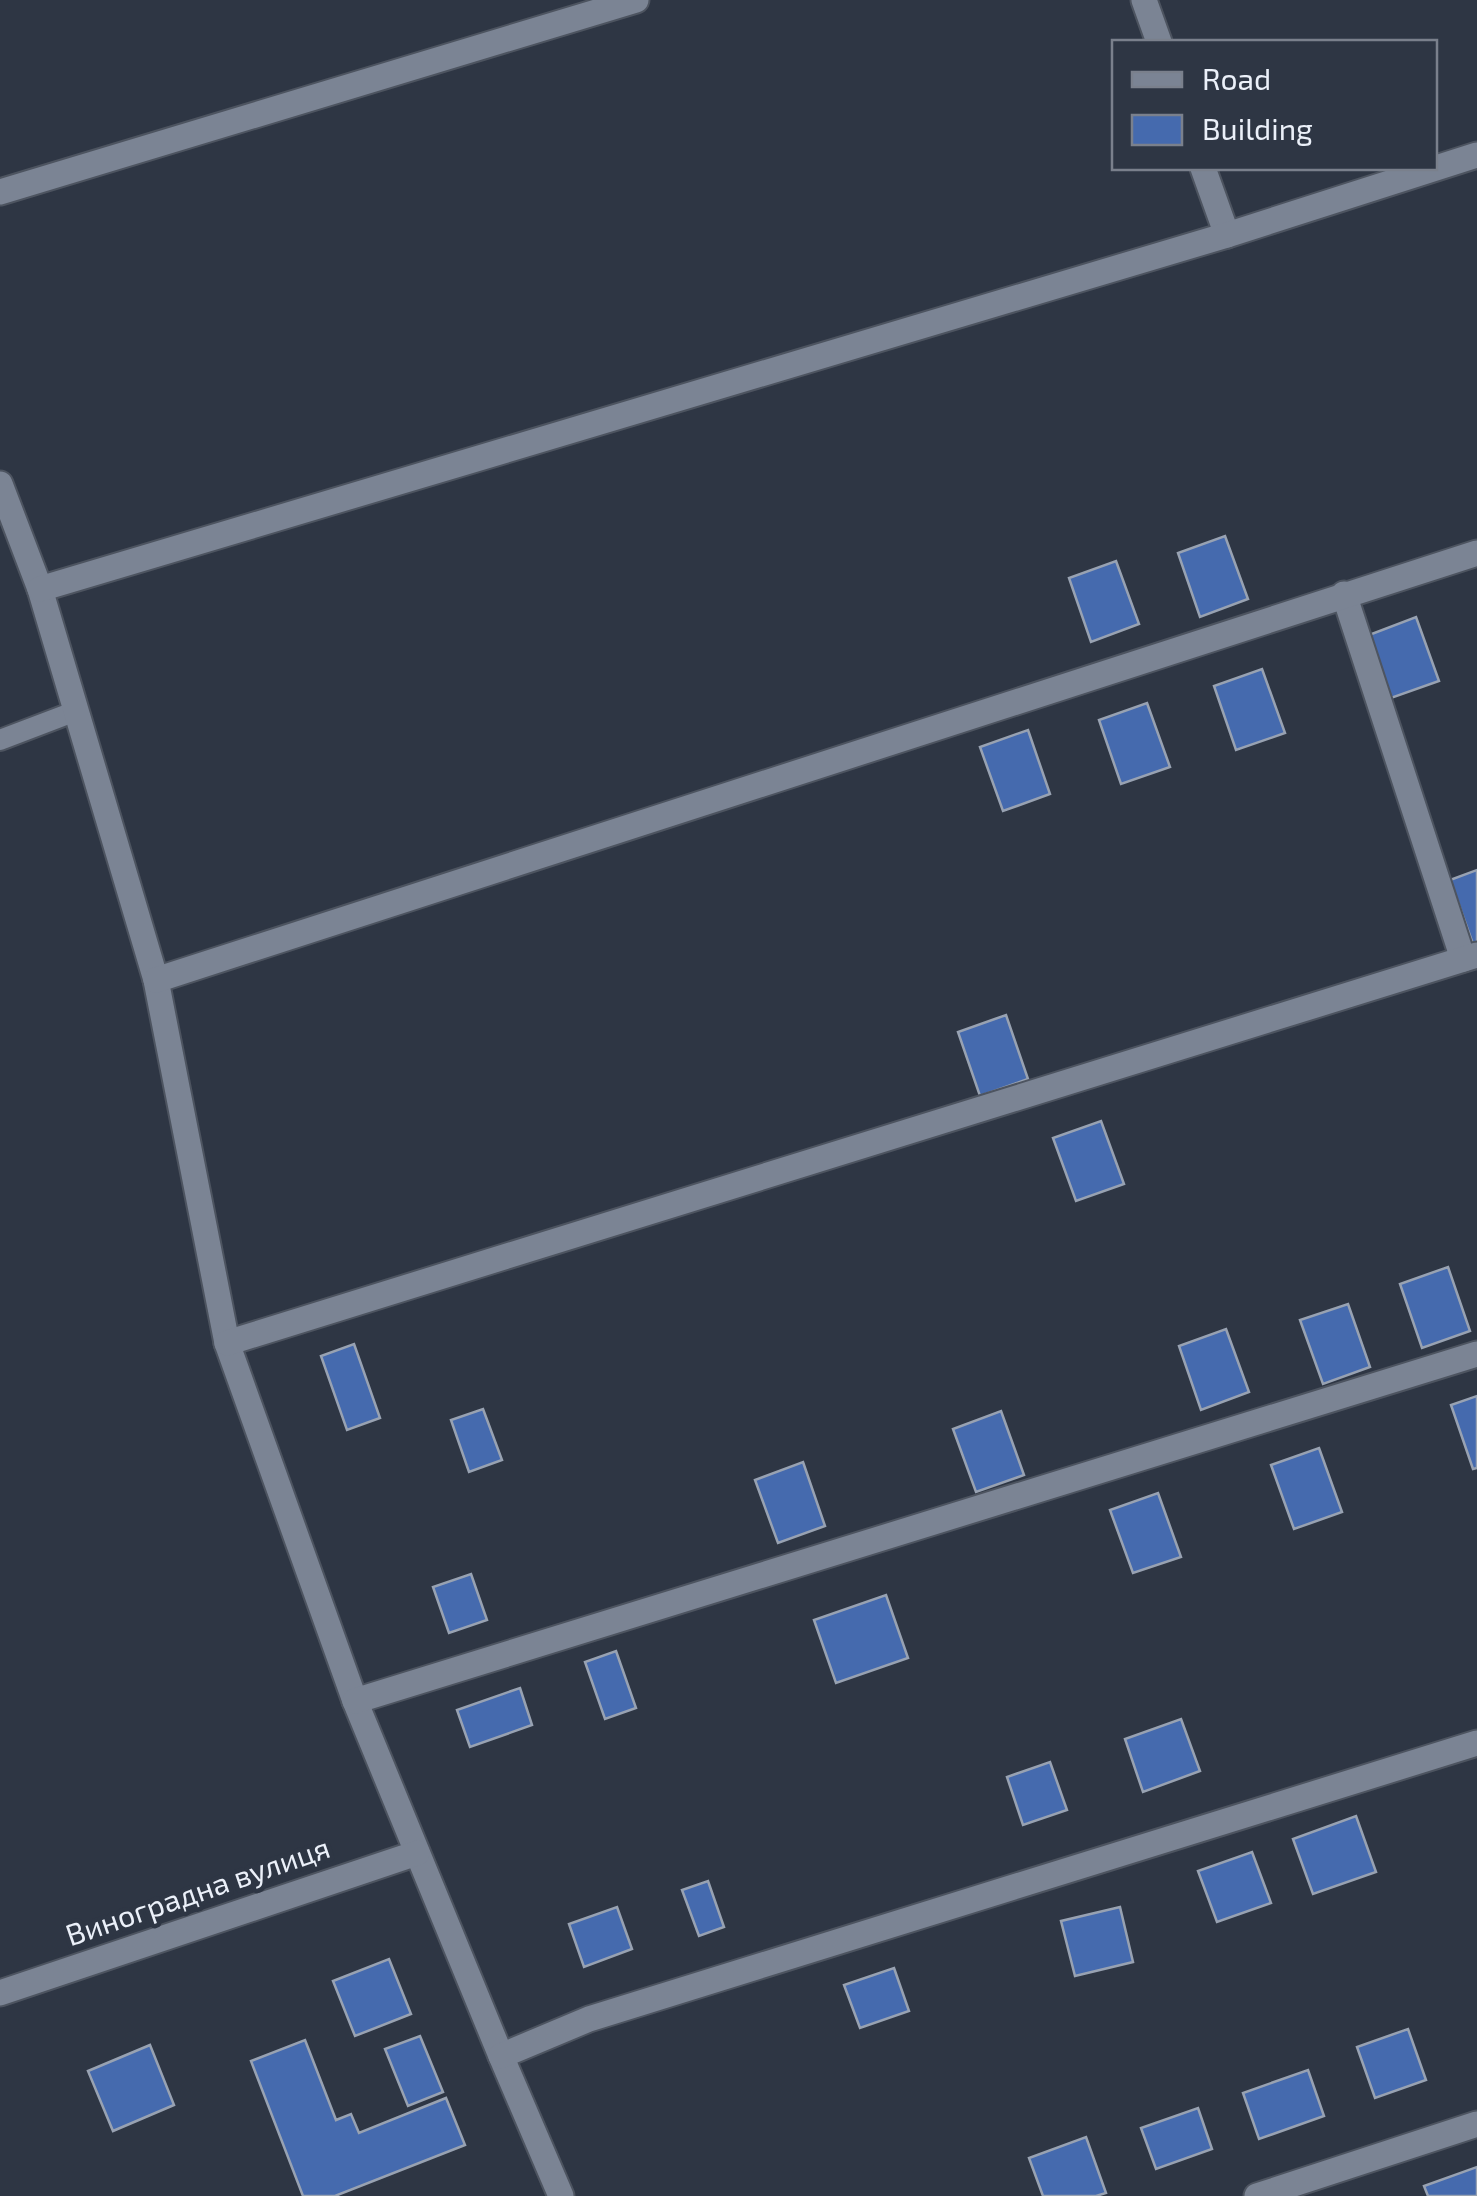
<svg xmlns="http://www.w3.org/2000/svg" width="1477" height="2196" viewBox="0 0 1477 2196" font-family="'Exo 2',sans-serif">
  <rect width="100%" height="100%" fill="#2e3644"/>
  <g fill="#456aae" stroke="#98a2b2" stroke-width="2.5">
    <polygon points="1225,536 1248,599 1200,617 1178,553"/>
    <polygon points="1116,561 1139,624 1091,642 1069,578"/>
    <polygon points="1416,617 1439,681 1391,698 1369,635"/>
    <polygon points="1262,669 1285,733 1236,750 1214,686"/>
    <polygon points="1147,703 1170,767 1121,784 1099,720"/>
    <polygon points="1028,730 1050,794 1003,811 980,747"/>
    <polygon points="1477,870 1477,942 1473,944 1450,880"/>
    <polygon points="1006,1015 1028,1079 980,1096 958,1032"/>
    <polygon points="1101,1121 1124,1184 1076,1201 1053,1138"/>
    <polygon points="1448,1267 1470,1331 1422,1348 1400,1284"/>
    <polygon points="1348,1304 1370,1367 1323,1384 1300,1320"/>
    <polygon points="1226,1329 1249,1392 1201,1410 1179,1346"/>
    <polygon points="354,1344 380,1418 347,1430 321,1356"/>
    <polygon points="1477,1396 1477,1468 1473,1469 1451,1405"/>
    <polygon points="483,1409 502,1460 469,1472 451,1420"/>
    <polygon points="1001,1411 1024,1475 976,1492 953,1429"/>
    <polygon points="1319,1448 1342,1512 1294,1529 1271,1465"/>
    <polygon points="803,1462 825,1526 778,1543 755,1480"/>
    <polygon points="1158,1493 1181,1557 1133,1573 1110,1510"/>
    <polygon points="471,1574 487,1620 449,1633 433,1587"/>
    <polygon points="886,1595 908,1658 836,1683 814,1620"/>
    <polygon points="616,1651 636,1708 605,1719 585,1662"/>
    <polygon points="520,1688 532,1725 470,1747 457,1710"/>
    <polygon points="1181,1719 1200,1771 1143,1792 1125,1739"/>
    <polygon points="1050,1762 1067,1810 1023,1825 1007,1777"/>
    <polygon points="1356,1816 1376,1872 1313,1894 1293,1839"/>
    <polygon points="1252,1852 1271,1903 1217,1922 1198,1871"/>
    <polygon points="708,1881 724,1927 699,1936 682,1890"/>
    <polygon points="617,1907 632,1949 584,1967 569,1924"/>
    <polygon points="1120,1907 1133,1962 1075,1976 1061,1921"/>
    <polygon points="389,1959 411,2014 355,2036 333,1981"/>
    <polygon points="894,1968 909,2011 860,2028 844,1985"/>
    <polygon points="1408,2029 1426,2080 1375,2098 1357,2047"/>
    <polygon points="420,2036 443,2092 408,2106 385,2049"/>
    <polygon points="305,2040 336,2120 351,2114 359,2133 446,2098 465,2145 335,2196 303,2196 251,2061"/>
    <polygon points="150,2045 174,2105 113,2131 88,2071"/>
    <polygon points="1308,2070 1324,2116 1259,2139 1243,2093"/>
    <polygon points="1198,2108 1212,2149 1156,2169 1141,2128"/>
    <polygon points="1086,2137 1106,2193 1096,2196 1043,2196 1029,2158"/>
    <polygon points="1477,2167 1477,2196 1428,2196 1424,2186"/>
  </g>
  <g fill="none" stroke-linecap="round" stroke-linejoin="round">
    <g stroke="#4d5460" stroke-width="24">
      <polyline id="lane" points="0,740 76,711"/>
    </g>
    <g stroke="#4d5460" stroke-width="29">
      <g id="street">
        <polyline points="1144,0 1159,42"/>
        <polyline points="1203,168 1227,235"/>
        <polyline points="0,192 636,0"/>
        <polyline points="0,484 40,589 156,980 227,1343 355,1701 501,2056 561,2196"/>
        <polyline points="40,589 1227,235 1477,155"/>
        <polyline points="1344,594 1463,959"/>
        <polyline points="156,980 1477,553"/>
        <polyline points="227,1343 1477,955"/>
        <polyline points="355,1701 1477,1354"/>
        <polyline points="0,1993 417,1853"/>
        <polyline points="501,2056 589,2019 1477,1743"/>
        <polyline points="1257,2196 1477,2124"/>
      </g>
    </g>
    <use href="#lane" stroke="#7b8494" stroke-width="20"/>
    <use href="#street" stroke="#7b8494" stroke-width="25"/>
  </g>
  <g text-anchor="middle" stroke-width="9" stroke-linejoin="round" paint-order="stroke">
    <g font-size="30" fill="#ebf0f9" stroke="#2e3644">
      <text transform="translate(198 1892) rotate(-19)" y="10">Виноградна вулиця</text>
    </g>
  </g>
  <rect x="1112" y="40" width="325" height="130" fill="#2e3644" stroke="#7a808c" stroke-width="2.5"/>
  <rect x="1132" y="72" width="50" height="15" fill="#7b8494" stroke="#7a808c" stroke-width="2.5"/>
  <text x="1202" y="90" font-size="30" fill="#ebf0f9">Road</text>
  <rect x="1132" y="115" width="50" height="30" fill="#456aae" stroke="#7a808c" stroke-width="2.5"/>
  <text x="1202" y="140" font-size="30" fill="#ebf0f9">Building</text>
</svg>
